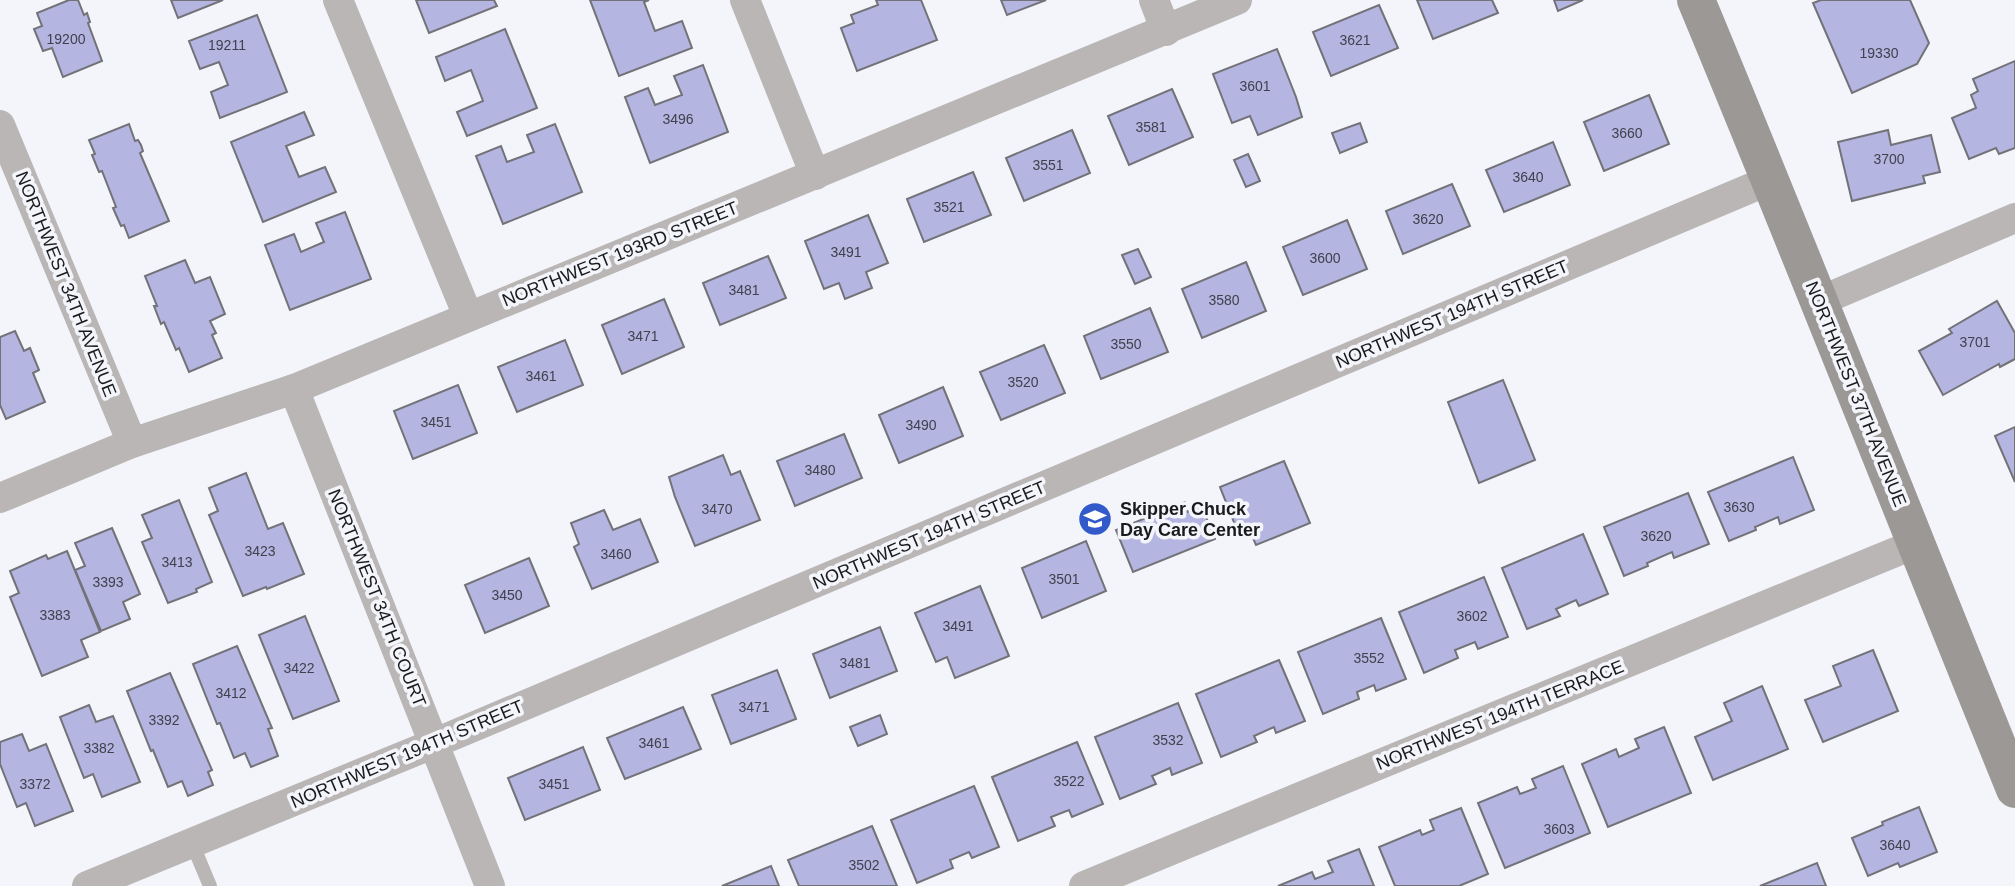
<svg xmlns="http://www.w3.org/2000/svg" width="2015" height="886" viewBox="0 0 2015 886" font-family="Helvetica,sans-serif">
  <rect width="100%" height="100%" fill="#f4f5fb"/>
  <g fill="#b4b5e0" stroke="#727278" stroke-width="2">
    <polygon points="69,0 78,0 84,15 87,13 90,22 88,23 102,61 63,77 52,48 43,51 34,29 42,26 37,13"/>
    <polygon points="171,0 223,0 178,18"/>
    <polygon points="416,0 494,0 497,6 429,33"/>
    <polygon points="590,0 649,0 644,2 655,31 682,21 692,48 619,76"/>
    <polygon points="876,0 921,0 937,40 857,71 841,28 854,23 851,15 878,5"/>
    <polygon points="1001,0 1046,0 1007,15"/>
    <polygon points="1417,0 1492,0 1498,13 1433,39"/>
    <polygon points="1554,0 1583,0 1558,11"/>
    <polygon points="1821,0 1910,0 1929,43 1917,64 1852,93 1813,3"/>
    <polygon points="1379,5 1398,48 1331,76 1313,32"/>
    <polygon points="257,15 287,92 220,118 211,92 228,85 219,62 200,69 189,41"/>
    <polygon points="505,29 537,108 467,136 457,112 483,101 471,70 445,81 436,57"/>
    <polygon points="1277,49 1296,97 1302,117 1258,135 1250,116 1232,123 1213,74"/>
    <polygon points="2015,61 2015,148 1999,154 1996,148 1969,159 1952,118 1976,108 1971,95 1978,91 1973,79"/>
    <polygon points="703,65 728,132 650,163 625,97 648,88 655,105 682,95 674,76"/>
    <polygon points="1172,89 1193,137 1129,165 1108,116"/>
    <polygon points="1649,95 1669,144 1604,171 1584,122"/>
    <polygon points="304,112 314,135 286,146 299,177 325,167 336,192 263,222 231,142"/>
    <polygon points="1360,123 1367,142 1340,153 1332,133"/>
    <polygon points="129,124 135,141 138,140 141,145 143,151 140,153 169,221 129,238 124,225 121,226 113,208 116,207 102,171 99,172 92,155 95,154 89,140"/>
    <polygon points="555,124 582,192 503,224 476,156 501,146 507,162 534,152 527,135"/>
    <polygon points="1072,130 1090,173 1024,201 1006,158"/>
    <polygon points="1888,130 1891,145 1931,135 1940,172 1923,176 1925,183 1852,201 1838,142"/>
    <polygon points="1553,142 1570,185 1504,212 1486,170"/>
    <polygon points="1248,154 1260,181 1246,187 1234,160"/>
    <polygon points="973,172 991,215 924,242 907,199"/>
    <polygon points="1452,184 1470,226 1403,254 1386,211"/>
    <polygon points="345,212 371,279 290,310 265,245 294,234 301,252 324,242 316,223"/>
    <polygon points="868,215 888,263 866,272 872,288 845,299 839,283 824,289 805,241"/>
    <polygon points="1347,220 1367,269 1303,295 1283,247"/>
    <polygon points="1138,249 1151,277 1135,284 1122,255"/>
    <polygon points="768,256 786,298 720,325 703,283"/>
    <polygon points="185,260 195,283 210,277 225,314 210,321 216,333 212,335 222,358 189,372 179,348 176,350 164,322 161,324 154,306 157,306 145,276"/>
    <polygon points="1246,262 1266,311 1202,338 1182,289"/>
    <polygon points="664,299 684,347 622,374 602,325"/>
    <polygon points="1997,301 2015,333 2015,359 2000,367 1999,364 1943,395 1919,351 1952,333 1949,329"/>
    <polygon points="1150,308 1168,352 1101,379 1084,336"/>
    <polygon points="15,331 24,351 30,348 39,370 33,373 45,402 6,419 0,405 0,337"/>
    <polygon points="565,340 583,385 517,412 498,367"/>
    <polygon points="1044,345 1065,393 1001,420 980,372"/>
    <polygon points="1503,380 1535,460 1479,483 1448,402"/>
    <polygon points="458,385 477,433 413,459 394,411"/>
    <polygon points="943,387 963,436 899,463 879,415"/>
    <polygon points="2015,427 2015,482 1995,436"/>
    <polygon points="844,434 862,478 795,506 777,461"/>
    <polygon points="723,455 731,475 740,471 760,520 695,546 675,497 669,477"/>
    <polygon points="1793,457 1814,510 1780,524 1778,517 1755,527 1756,530 1729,541 1708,492"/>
    <polygon points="1284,461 1310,523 1256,545 1250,531 1239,535 1220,487"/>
    <polygon points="246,473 268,529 283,523 304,574 267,589 266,587 243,596 209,515 218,511 209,488"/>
    <polygon points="1688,493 1709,544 1674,558 1672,552 1647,563 1648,566 1624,576 1604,527"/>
    <polygon points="179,500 212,582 196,589 197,592 168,603 142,542 152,538 142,515"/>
    <polygon points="1185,502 1188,512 1202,507 1215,539 1133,572 1116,530"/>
    <polygon points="604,510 613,530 640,519 658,562 592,589 574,547 579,544 571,523"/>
    <polygon points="112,528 140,594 123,602 130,619 101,631 75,570 85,566 75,543"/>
    <polygon points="1583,534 1608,594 1579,606 1576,600 1556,609 1560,616 1527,629 1502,568"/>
    <polygon points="1086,541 1106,591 1042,618 1022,568"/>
    <polygon points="67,551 100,632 81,640 88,657 42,676 10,597 19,593 10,571 46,555 48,559"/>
    <polygon points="529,558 549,606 485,633 465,585"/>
    <polygon points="1484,577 1508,637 1478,649 1475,642 1455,650 1458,658 1424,673 1399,612"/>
    <polygon points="980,586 1009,656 955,678 947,657 936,662 915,613"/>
    <polygon points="305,616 339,701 293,719 259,635"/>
    <polygon points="1381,618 1406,679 1376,691 1374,685 1357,692 1359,699 1323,714 1298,652"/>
    <polygon points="880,627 897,671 830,698 813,654"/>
    <polygon points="237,646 272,728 268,729 278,756 251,767 245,753 234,758 220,723 217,724 193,664"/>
    <polygon points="1873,650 1898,711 1823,742 1805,700 1841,686 1833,666"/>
    <polygon points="1279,660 1305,721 1276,733 1274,727 1254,736 1257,742 1221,757 1196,694"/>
    <polygon points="777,670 796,719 731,744 712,695"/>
    <polygon points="170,673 212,770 208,772 213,785 188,796 182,781 168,787 153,750 151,751 127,691"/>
    <polygon points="1762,686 1788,749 1713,780 1695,737 1732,721 1724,703"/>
    <polygon points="1178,703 1202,763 1172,775 1170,768 1152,776 1156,784 1120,799 1095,737"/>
    <polygon points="89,705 96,722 113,716 140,782 102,797 93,774 84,778 60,717"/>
    <polygon points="683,707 701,749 625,779 607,738"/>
    <polygon points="880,715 887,734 858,746 850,727"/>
    <polygon points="1664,727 1691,793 1608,827 1582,764 1616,749 1619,757 1639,748 1635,739"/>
    <polygon points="22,734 29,751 46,744 73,811 35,826 26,803 17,807 0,764 0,742"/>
    <polygon points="1077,742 1103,804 1072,817 1069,810 1051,817 1055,826 1018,841 992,777"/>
    <polygon points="583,747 600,790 525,820 508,778"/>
    <polygon points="1563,766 1590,833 1505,868 1478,803 1517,787 1520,794 1536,788 1532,779"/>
    <polygon points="974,786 999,847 972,858 969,852 950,860 953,868 917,883 891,820"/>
    <polygon points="1919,807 1937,852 1900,867 1898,863 1868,876 1852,838 1883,825 1882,822"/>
    <polygon points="1461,808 1488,874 1459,886 1395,886 1379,847 1420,830 1422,835 1434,830 1430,820"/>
    <polygon points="872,826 897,886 799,886 788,860"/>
    <polygon points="1359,849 1374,886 1278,886 1312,872 1315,879 1333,872 1328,861"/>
    <polygon points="1817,863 1826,886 1760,886"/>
    <polygon points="771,866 779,886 722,886"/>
  </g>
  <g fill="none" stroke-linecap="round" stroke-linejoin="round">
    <polyline stroke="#b9b6b5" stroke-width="14" points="192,843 210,886"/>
    <g stroke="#b9b6b5" stroke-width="30">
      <polyline points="338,0 468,316"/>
      <polyline points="745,0 815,175"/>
      <polyline points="1154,0 1166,31"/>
      <polyline points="0,125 132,443"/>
      <polyline points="1820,301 2015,218"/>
      <polyline points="294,389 490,886"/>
      <polyline points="0,498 132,443 294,389 1237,0"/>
      <polyline points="87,886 435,743 1770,180"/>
      <polyline points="1084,886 1915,544"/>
    </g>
    <path stroke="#9c9895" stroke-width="38" d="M1696,0C1805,262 1908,526 2015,789"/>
  </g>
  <defs>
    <g id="school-disc" transform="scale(1.75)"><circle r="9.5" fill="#335aca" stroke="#f4f5fb"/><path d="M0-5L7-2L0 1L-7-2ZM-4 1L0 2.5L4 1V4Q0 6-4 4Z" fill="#fff"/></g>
  </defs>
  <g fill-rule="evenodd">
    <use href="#school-disc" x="1095" y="519"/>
  </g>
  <g text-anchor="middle" stroke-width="7" stroke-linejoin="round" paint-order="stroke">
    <g font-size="14" fill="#40414d">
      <text x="66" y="44">19200</text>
      <text x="1355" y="45">3621</text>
      <text x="227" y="50">19211</text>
      <text x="1879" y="58">19330</text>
      <text x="1255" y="91">3601</text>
      <text x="678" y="124">3496</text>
      <text x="1151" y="132">3581</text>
      <text x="1627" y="138">3660</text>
      <text x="1889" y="164">3700</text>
      <text x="1048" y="170">3551</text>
      <text x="1528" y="182">3640</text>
      <text x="949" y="212">3521</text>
      <text x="1428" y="224">3620</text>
      <text x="846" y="257">3491</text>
      <text x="1325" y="263">3600</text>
      <text x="744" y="295">3481</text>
      <text x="1224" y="305">3580</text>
      <text x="643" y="341">3471</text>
      <text x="1975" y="347">3701</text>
      <text x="1126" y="349">3550</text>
      <text x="541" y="381">3461</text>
      <text x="1023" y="387">3520</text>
      <text x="436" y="427">3451</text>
      <text x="921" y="430">3490</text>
      <text x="820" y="475">3480</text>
      <text x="1739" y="512">3630</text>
      <text x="717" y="514">3470</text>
      <text x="1656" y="541">3620</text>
      <text x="260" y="556">3423</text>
      <text x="616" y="559">3460</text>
      <text x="177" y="567">3413</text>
      <text x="1064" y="584">3501</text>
      <text x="108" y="587">3393</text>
      <text x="507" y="600">3450</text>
      <text x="55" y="620">3383</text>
      <text x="1472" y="621">3602</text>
      <text x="958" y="631">3491</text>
      <text x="1369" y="663">3552</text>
      <text x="855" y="668">3481</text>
      <text x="299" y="673">3422</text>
      <text x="231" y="698">3412</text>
      <text x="754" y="712">3471</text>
      <text x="164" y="725">3392</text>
      <text x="1168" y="745">3532</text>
      <text x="654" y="748">3461</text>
      <text x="99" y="753">3382</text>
      <text x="1069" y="786">3522</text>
      <text x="35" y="789">3372</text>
      <text x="554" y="789">3451</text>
      <text x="1559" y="834">3603</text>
      <text x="1895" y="850">3640</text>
      <text x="864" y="870">3502</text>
    </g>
    <g font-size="18" fill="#191a1c" stroke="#f4f5fb">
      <text transform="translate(620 254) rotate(-22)" y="6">NORTHWEST 193RD STREET</text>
      <text transform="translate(66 284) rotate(68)" y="6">NORTHWEST 34TH AVENUE</text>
      <text transform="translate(1452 314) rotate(-23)" y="6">NORTHWEST 194TH STREET</text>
      <text transform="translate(1856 394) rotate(68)" y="6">NORTHWEST 37TH AVENUE</text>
      <text transform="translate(929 535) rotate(-23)" y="6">NORTHWEST 194TH STREET</text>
      <text transform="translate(377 598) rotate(68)" y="6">NORTHWEST 34TH COURT</text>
      <text transform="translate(1500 715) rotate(-22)" y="6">NORTHWEST 194TH TERRACE</text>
      <text transform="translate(407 754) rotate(-23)" y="6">NORTHWEST 194TH STREET</text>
    </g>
    <g font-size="18" font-weight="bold" fill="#191a1c" stroke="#f4f5fb" text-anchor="start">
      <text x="1120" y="515">Skipper Chuck<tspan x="1120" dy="21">Day Care Center</tspan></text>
    </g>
  </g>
</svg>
